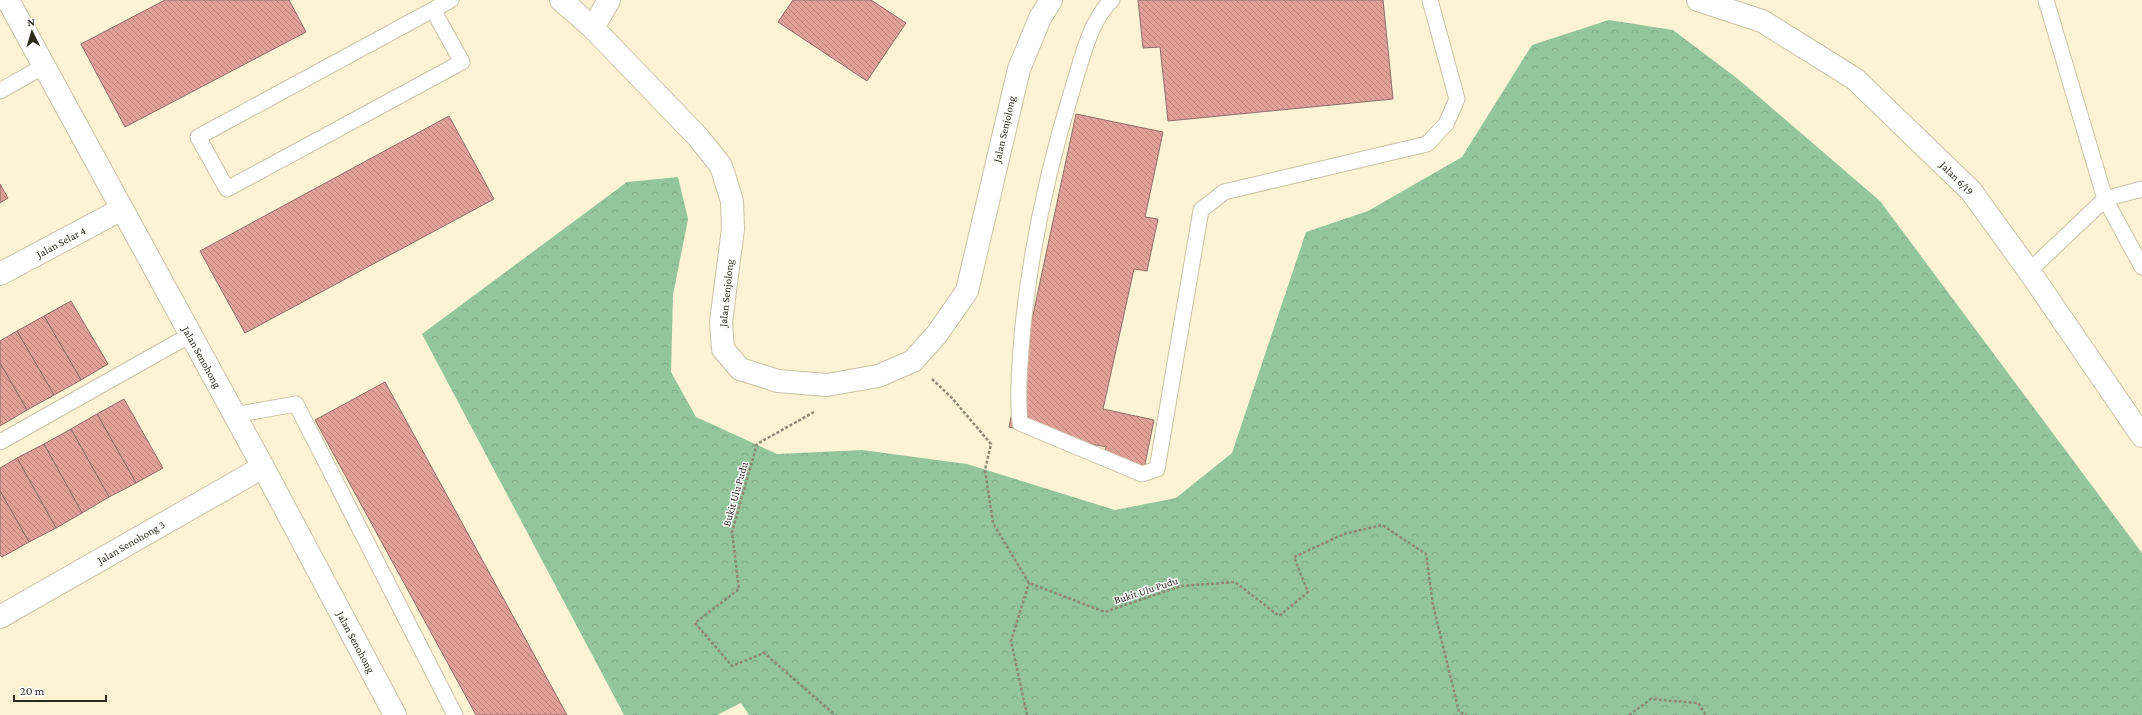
<svg xmlns="http://www.w3.org/2000/svg" width="2142" height="715" viewBox="0 0 2142 715" font-family="'Crimson Pro',serif">
  <defs>
    <pattern id="forest-crowns" width="20" height="18" patternUnits="userSpaceOnUse"><rect width="20" height="18" fill="#94c69c"/><path d="M2 6a3 3 0 1 1 6 0M12 15a3 3 0 1 1 6 0" fill="none" stroke="#80aa86"/></pattern>
    <pattern id="building-back-hatch" width="6" height="6" patternUnits="userSpaceOnUse"><rect width="6" height="6" fill="#e1a098"/><path d="M-1 5l2 2M0 0l6 6M5-1l2 2" fill="none" stroke="#b7837b"/></pattern>
  </defs>
  <rect width="100%" height="100%" fill="#fcf3d5"/>
  <polygon fill="url(#forest-crowns)" points="1609,20 1673,30 1738,79 1880,201 2142,553 2142,715 749,715 741,703 717,715 624,715 422,334 627,182 678,177 688,219 673,295 671,372 696,417 777,454 862,450 967,464 1115,510 1176,498 1232,453 1306,232 1368,211 1462,157 1532,45"/>
  <g fill="url(#building-back-hatch)" stroke="#8d6e6a">
    <polygon points="165,0 289,0 306,32 125,127 81,44"/>
    <polygon points="793,0 871,0 906,23 867,81 778,22"/>
    <polygon points="1138,0 1383,0 1393,99 1168,121 1160,47 1143,48"/>
    <polygon points="1076,114 1163,132 1145,217 1158,219 1147,271 1134,269 1103,409 1154,420 1144,469 1104,460 1106,447 1009,427"/>
    <polygon points="449,116 494,199 245,333 200,251"/>
    <polygon points="0,184 8,198 0,203"/>
    <polygon points="71,301 108,364 81,380 44,316"/>
    <polygon points="44,316 81,380 54,395 17,331"/>
    <polygon points="17,331 54,395 27,410 0,363 0,341"/>
    <polygon points="0,363 27,410 0,426"/>
    <polygon points="385,382 567,715 476,715 315,420"/>
    <polygon points="124,399 163,468 136,483 97,414"/>
    <polygon points="97,414 136,483 109,497 71,429"/>
    <polygon points="71,429 109,497 82,513 44,444"/>
    <polygon points="44,444 82,513 56,528 17,458"/>
    <polygon points="17,458 56,528 29,542 0,491 0,468"/>
    <polygon points="0,491 29,542 2,557 0,555"/>
  </g>
  <g fill="none" stroke-linecap="round" stroke-linejoin="round">
    <g stroke="#cac2a5" stroke-width="17">
      <g id="lane">
        <path d="M1112,0C1091,18 1081,61 1073,87C1048,168 1030,251 1022,336C1020,365 1017,394 1020,423L1142,474L1157,469L1201,210L1224,192L1427,144L1446,124L1457,99L1430,0"/>
        <polyline points="433,10 462,62 227,189 198,137 451,0"/>
        <polyline points="0,91 44,66"/>
        <polyline points="2142,189 2105,199 2142,267"/>
        <polyline points="2029,271 2105,199 2046,0"/>
        <polyline points="234,415 296,404 455,715"/>
        <polyline points="0,442 190,335"/>
      </g>
    </g>
    <g stroke="#cac2a5" stroke-width="24">
      <g id="street">
        <polyline points="8,0 263,467 395,715"/>
        <polyline points="561,0 593,28 698,137 721,166 732,201 733,229 721,322 723,349 740,369 778,381 827,385 878,376 913,361 937,334 967,291 1019,69 1040,18 1051,0"/>
        <polyline points="1698,0 1762,21 1855,79 1971,191 2029,271 2142,436"/>
        <polyline points="593,28 609,0"/>
        <polyline points="0,274 122,209"/>
        <polyline points="0,617 263,467"/>
      </g>
    </g>
    <g stroke="#8d8773" stroke-width="2.5" stroke-dasharray="3 2" stroke-linecap="butt">
      <polyline points="932,379 952,398 991,444 985,470 993,523 1029,583 1105,612 1181,586 1235,582 1279,616 1308,592 1294,557 1344,534 1382,525 1426,554 1433,605 1459,712 1467,715"/>
      <polyline points="814,412 757,444 732,532 739,589 695,623 732,666 764,653 835,715"/>
      <polyline points="1027,715 1011,641 1029,583"/>
      <polyline points="1629,715 1651,699 1698,703 1706,715"/>
    </g>
    <use href="#lane" stroke="#fff" stroke-width="15"/>
    <use href="#street" stroke="#fff" stroke-width="22"/>
  </g>
  <g text-anchor="middle" stroke-width="3" stroke-linejoin="round" paint-order="stroke">
    <g font-size="11" fill="#2d2a1f" stroke="#fff">
      <text transform="translate(1004 129) rotate(-77)" y="4">Jalan Senjolong</text>
      <text transform="translate(1957 178) rotate(45)" y="4">Jalan 6/19</text>
      <text transform="translate(61 242) rotate(-28)" y="4">Jalan Selar 4</text>
      <text transform="translate(726 293) rotate(-84)" y="4">Jalan Senjolong</text>
      <text transform="translate(202 357) rotate(61)" y="4">Jalan Senohong</text>
      <text transform="translate(735 494) rotate(-74)" y="4">Bukit Ulu Pudu</text>
      <text transform="translate(131 542) rotate(-30)" y="4">Jalan Senohong 3</text>
      <text transform="translate(1146 590) rotate(-18)" y="4">Bukit Ulu Pudu</text>
      <text transform="translate(356 642) rotate(62)" y="4">Jalan Senohong</text>
    </g>
  </g>
  <g transform="translate(32 32) rotate(355)" stroke="#ffffff" stroke-width="3" paint-order="stroke">
  <path d="M0-3L7 15L0 10L-7 15Z" fill="#2d2a1f"/>
  <text y="-6" font-size="11" font-weight="bold" text-anchor="middle" fill="#2d2a1f">N</text>
  </g>
  <path d="M14 695v6h92v-6" fill="none" stroke="#2d2a1f" stroke-width="2"/>
  <text x="20" y="695" font-size="12" fill="#2d2a1f" stroke="#ffffff" stroke-width="3" paint-order="stroke">20 m</text>
</svg>
